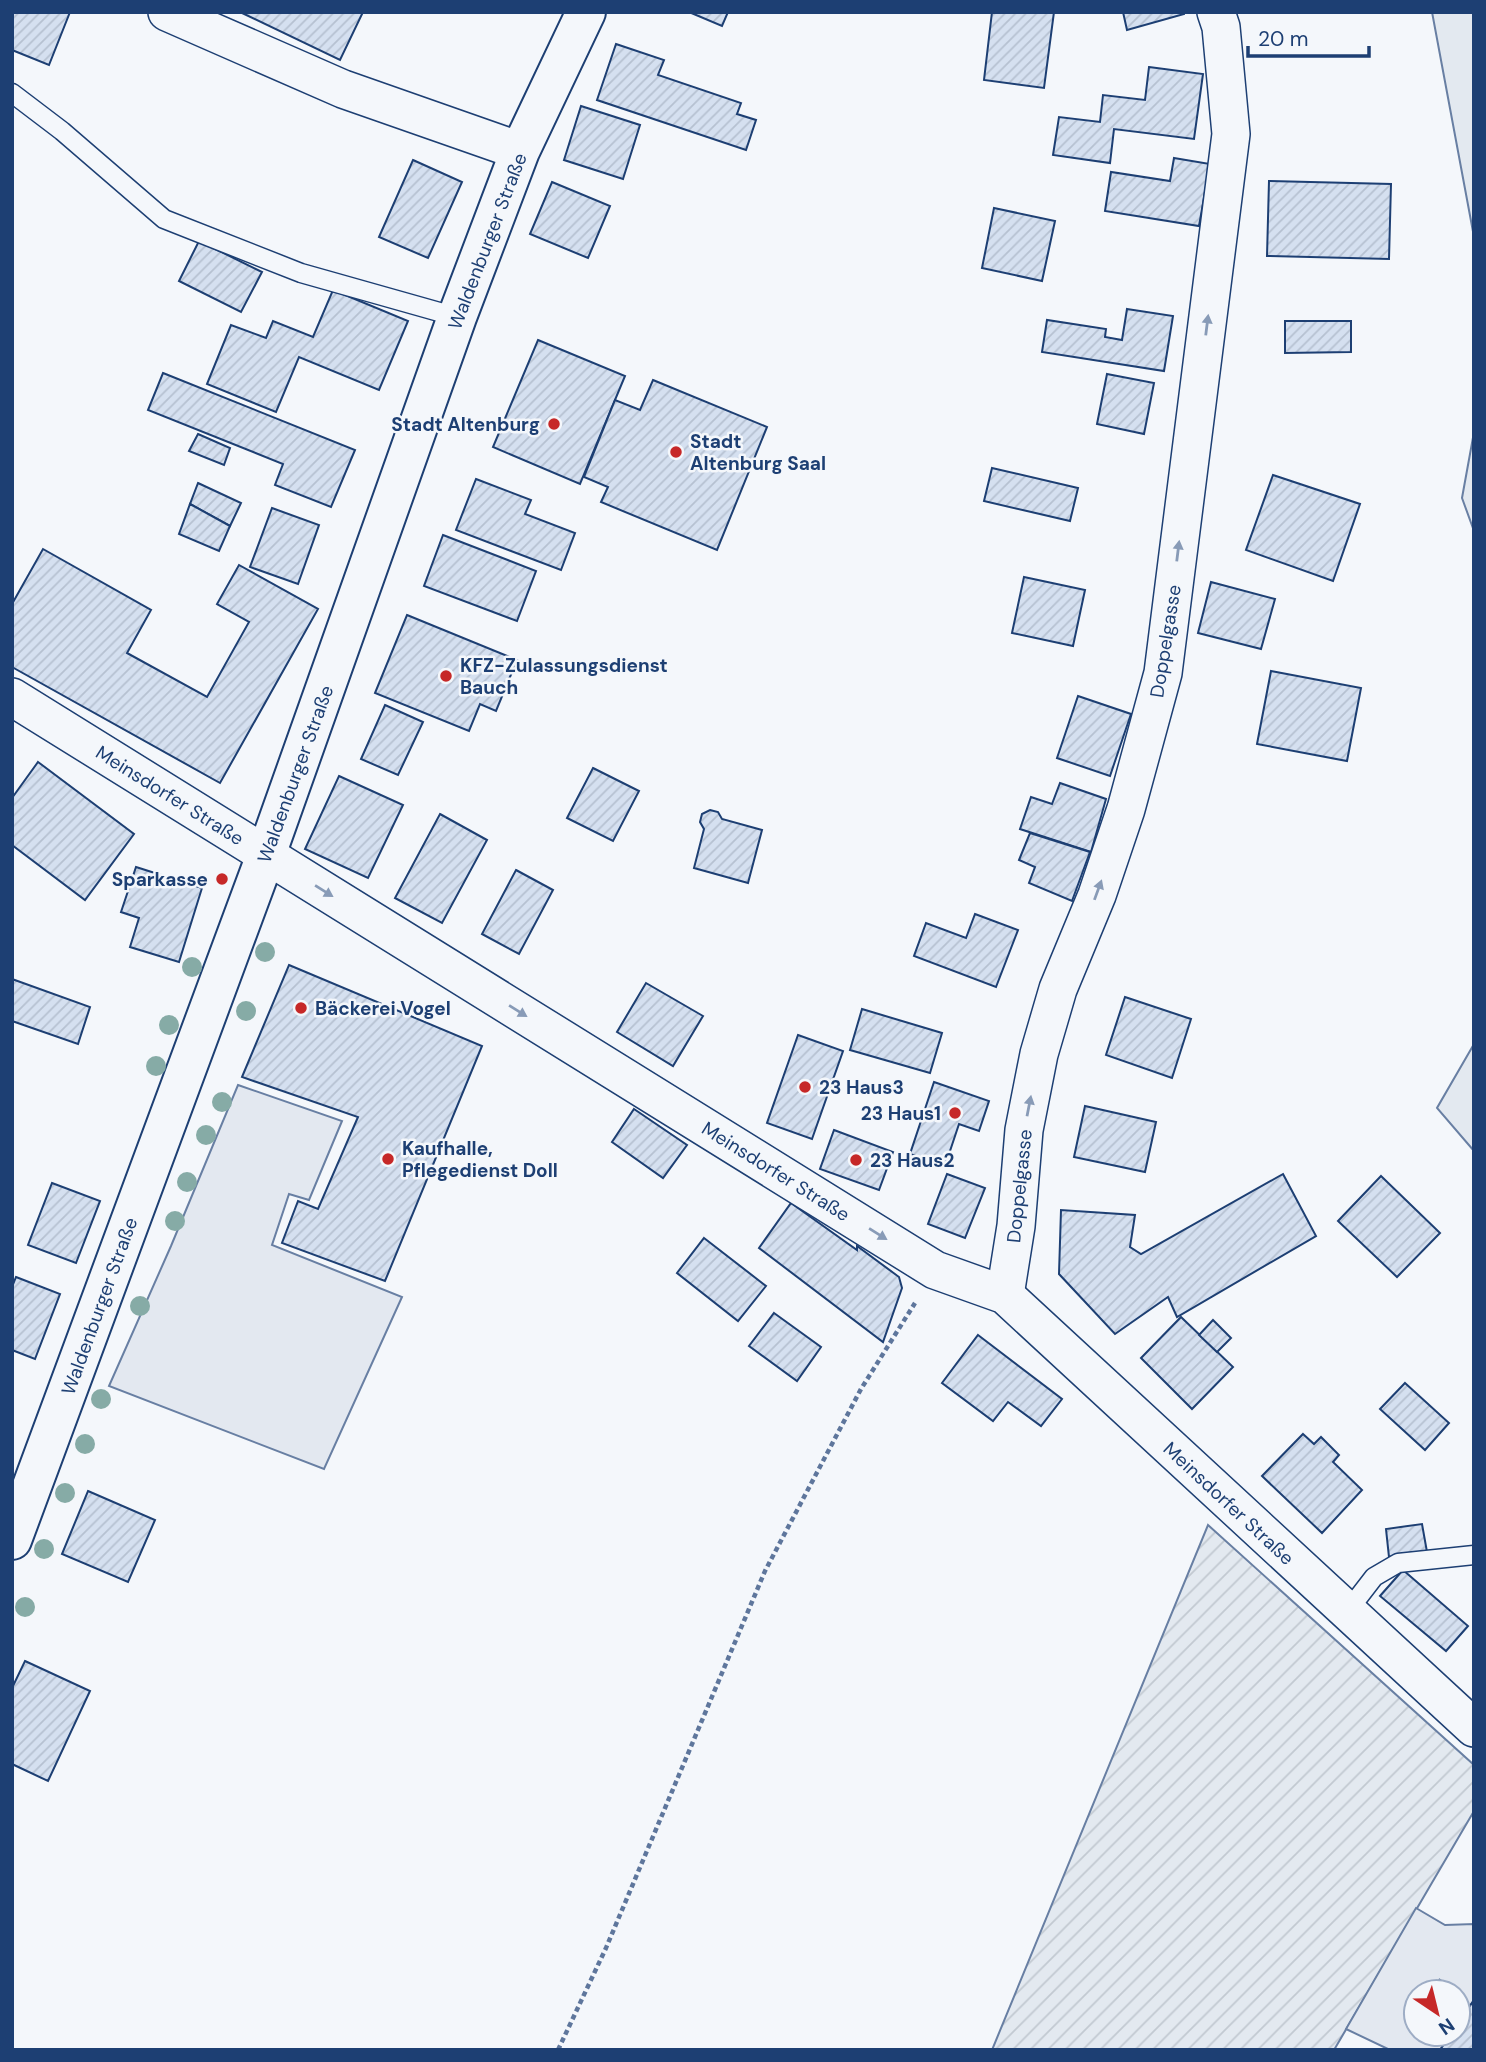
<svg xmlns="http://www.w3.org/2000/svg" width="1486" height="2062" viewBox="0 0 1486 2062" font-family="'DM Sans',sans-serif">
  <defs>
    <pattern id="garden-furrows" width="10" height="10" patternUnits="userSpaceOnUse" patternTransform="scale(1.75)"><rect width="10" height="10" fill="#e3e9f0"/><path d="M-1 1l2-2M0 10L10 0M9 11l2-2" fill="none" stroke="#c2c9d1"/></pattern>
    <pattern id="building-hatch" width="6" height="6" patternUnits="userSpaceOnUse" patternTransform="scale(1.75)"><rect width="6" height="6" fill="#d5e0f0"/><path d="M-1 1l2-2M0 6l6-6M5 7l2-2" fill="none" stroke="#b6c1d1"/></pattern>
  </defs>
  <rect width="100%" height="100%" fill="#f4f7fb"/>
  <g fill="#e3e9f0" stroke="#687fa3" stroke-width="2">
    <polygon points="1432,12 1474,12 1474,237"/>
    <polygon points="1474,432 1474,531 1462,498"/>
    <polygon points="1474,1044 1474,1151 1437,1108"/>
  </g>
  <polygon fill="url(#garden-furrows)" stroke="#687fa3" stroke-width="2" points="1208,1525 1474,1765 1474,1811 1334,2050 992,2050"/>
  <g fill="#e3e8f0" stroke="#687fa3" stroke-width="2">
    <polygon points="238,1085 342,1121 309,1200 289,1194 272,1245 402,1297 324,1469 109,1386 171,1246"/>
    <polygon points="1416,1908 1445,1925 1474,1924 1474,2000 1458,2023 1458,1992 1416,1992 1416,2034 1451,2034 1440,2050 1390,2050 1346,2029"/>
  </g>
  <g fill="url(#building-hatch)" stroke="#1d3f73" stroke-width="2">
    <polygon points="12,12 70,12 49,65 12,50"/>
    <polygon points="240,12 363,12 340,60"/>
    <polygon points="689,12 728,12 722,26"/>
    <polygon points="992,12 1054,12 1044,88 984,80"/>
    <polygon points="1123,12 1184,12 1184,14 1127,30"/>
    <polygon points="616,44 664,60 658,75 741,103 737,114 756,120 746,150 597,100"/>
    <polygon points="1149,67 1203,74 1194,139 1114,129 1110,163 1053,155 1059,117 1100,122 1103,95 1145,100"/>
    <polygon points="581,106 640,125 623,179 564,160"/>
    <polygon points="1174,158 1210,164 1199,226 1105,211 1111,172 1170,181"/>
    <polygon points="413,160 462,182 428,258 379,237"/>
    <polygon points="1269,181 1391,184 1389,259 1267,256"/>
    <polygon points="552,182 610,206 588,258 530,234"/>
    <polygon points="994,208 1055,221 1042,281 982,268"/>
    <polygon points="199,241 262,272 241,312 179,281"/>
    <polygon points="333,290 408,321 379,390 299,357 276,412 207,384 231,325 266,338 273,321 313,337"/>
    <polygon points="1127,309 1173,316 1164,371 1042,352 1047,320 1106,329 1105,337 1122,340"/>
    <polygon points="1285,321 1351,321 1351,352 1285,353"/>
    <polygon points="538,340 625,376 580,484 493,447"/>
    <polygon points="163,373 355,450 331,507 275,485 283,464 148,410"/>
    <polygon points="1107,374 1154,383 1144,434 1097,424"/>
    <polygon points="653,380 767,427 717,550 601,502 608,487 584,477 615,400 640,410"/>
    <polygon points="198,434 230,448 224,465 189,451"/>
    <polygon points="992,468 1078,488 1070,521 984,501"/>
    <polygon points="1273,475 1360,504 1333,581 1246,550"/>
    <polygon points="476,479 531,500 525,514 575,533 561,570 456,530"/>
    <polygon points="198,483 241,503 230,526 190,504"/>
    <polygon points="190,504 230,526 219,551 179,534"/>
    <polygon points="272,508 319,525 298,584 250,567"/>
    <polygon points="443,535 536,571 517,621 424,586"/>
    <polygon points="43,549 151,610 127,653 207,697 249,622 217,604 239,565 318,609 220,783 12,667 12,604"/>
    <polygon points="1024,577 1085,590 1073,646 1012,633"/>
    <polygon points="1211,582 1275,599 1261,649 1198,633"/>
    <polygon points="407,615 517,660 496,711 480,704 469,731 375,693"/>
    <polygon points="1271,671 1361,688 1347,761 1257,744"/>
    <polygon points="1078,696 1131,714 1110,776 1057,758"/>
    <polygon points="385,705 423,722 398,775 361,759"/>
    <polygon points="38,762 134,834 85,900 12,845 12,798"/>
    <polygon points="593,768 639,791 613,841 567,818"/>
    <polygon points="339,776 403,805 368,878 305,849"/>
    <polygon points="1060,783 1106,799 1091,852 1020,829 1031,797 1052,804"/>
    <polygon points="710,810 718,812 722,819 762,830 748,883 694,868 704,829 700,822 702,814"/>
    <polygon points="440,814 487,840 442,923 395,898"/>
    <polygon points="1030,833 1090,852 1072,901 1029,883 1035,867 1019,860"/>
    <polygon points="136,867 202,888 179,962 130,947 139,918 121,912"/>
    <polygon points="516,870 553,890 519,954 482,934"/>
    <polygon points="975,914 1018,930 996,987 914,956 926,923 966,938"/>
    <polygon points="289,965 482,1046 385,1281 282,1243 298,1201 318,1209 358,1117 242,1077"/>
    <polygon points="12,979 90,1007 78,1044 12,1021"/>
    <polygon points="646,983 703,1016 673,1066 617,1032"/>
    <polygon points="1125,997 1191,1019 1172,1078 1106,1055"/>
    <polygon points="862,1009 942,1033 930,1073 850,1050"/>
    <polygon points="798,1035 843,1051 812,1139 767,1123"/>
    <polygon points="934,1082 989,1101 979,1131 959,1124 945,1166 910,1154"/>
    <polygon points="1085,1106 1156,1122 1145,1172 1074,1157"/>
    <polygon points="634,1109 687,1145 663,1178 612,1142"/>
    <polygon points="834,1130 893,1152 879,1190 820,1169"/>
    <polygon points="947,1174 985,1188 965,1238 928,1224"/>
    <polygon points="1283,1174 1316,1236 1177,1317 1168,1297 1115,1334 1059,1274 1061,1210 1135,1215 1130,1247 1141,1254"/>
    <polygon points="1381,1176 1440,1233 1397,1277 1338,1221"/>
    <polygon points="52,1183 100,1201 76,1263 28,1245"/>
    <polygon points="791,1203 857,1250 857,1246 899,1277 902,1288 883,1342 759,1248"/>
    <polygon points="704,1238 766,1286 738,1321 677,1273"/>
    <polygon points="16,1277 60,1294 35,1359 12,1350 12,1287"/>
    <polygon points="774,1313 821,1347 797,1381 749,1346"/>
    <polygon points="1181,1317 1233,1367 1192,1409 1141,1358"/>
    <polygon points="1213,1320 1231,1338 1217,1352 1199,1335"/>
    <polygon points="978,1335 1062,1399 1041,1426 1008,1402 993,1421 942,1383"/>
    <polygon points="1405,1383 1449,1423 1425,1450 1380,1409"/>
    <polygon points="1303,1434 1314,1444 1321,1437 1339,1455 1333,1462 1362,1490 1322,1533 1262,1476"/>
    <polygon points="88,1491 155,1520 128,1582 62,1554"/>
    <polygon points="1422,1524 1427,1552 1389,1557 1386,1529"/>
    <polygon points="1403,1570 1468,1626 1446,1651 1380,1596"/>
    <polygon points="25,1661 90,1691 48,1781 12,1764 12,1688"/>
    <polygon points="1474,2000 1474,2050 1440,2050 1451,2034 1458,2034 1458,2023"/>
  </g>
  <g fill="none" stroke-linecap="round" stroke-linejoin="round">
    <g stroke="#1d3f73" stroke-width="21">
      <g id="lane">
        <polyline points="12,93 62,131 164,219 301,273 457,317"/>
        <polyline points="1347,1612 1374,1577 1398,1563 1474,1555"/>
      </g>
    </g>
    <g stroke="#1d3f73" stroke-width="40">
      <g id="street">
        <polyline points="167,12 343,89 520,151"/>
        <polyline points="12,697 935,1270 1005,1295 1474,1728"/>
        <polyline points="1005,1295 1016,1226 1024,1130 1039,1054 1058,989 1097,895 1126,809 1163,673 1231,134 1221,27 1216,12"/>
      </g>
    </g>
    <g stroke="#1d3f73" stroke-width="42">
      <polyline id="secondary" points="12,1540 266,855 457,317 520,151 586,12"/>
    </g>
    <g stroke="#5e769c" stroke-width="4.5" stroke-dasharray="5 3.5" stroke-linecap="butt">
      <polyline points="1438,1980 1456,1992"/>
      <polyline points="1458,1993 1469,2007"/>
      <polyline points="558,2050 606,1948 765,1571 861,1389 915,1303"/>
    </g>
    <use href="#lane" stroke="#f4f7fb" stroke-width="18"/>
    <use href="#street" stroke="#f4f7fb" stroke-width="37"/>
    <use href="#secondary" stroke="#f4f7fb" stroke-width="38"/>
  </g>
  <g fill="#86aba6">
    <circle cx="265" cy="952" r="10"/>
    <circle cx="192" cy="967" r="10"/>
    <circle cx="246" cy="1011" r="10"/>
    <circle cx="169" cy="1025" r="10"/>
    <circle cx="156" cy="1066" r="10"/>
    <circle cx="222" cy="1102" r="10"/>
    <circle cx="206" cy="1135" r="10"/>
    <circle cx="187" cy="1182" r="10"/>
    <circle cx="175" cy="1221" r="10"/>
    <circle cx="140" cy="1306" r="10"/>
    <circle cx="101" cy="1399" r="10"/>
    <circle cx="85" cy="1444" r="10"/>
    <circle cx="65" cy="1493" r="10"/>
    <circle cx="44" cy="1549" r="10"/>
    <circle cx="25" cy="1607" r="10"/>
  </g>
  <defs><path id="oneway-solid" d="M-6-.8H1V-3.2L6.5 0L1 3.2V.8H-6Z" transform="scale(1.75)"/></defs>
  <g fill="#889bb7">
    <use href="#oneway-solid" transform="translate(1207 325) rotate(-83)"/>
    <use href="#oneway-solid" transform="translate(1178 551) rotate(-83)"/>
    <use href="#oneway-solid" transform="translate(1098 890) rotate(-70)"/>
    <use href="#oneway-solid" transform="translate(324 891) rotate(32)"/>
    <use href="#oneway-solid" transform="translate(518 1011) rotate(32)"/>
    <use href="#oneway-solid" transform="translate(1029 1106) rotate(-79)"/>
    <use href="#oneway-solid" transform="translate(878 1234) rotate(32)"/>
  </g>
  <g fill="#c62828" stroke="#f4f7fb" stroke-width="2.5">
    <circle cx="554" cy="424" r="7"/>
    <circle cx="676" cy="452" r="7"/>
    <circle cx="446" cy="676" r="7"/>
    <circle cx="222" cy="879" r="7"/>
    <circle cx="301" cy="1008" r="7"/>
    <circle cx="805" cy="1087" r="7"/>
    <circle cx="955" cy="1113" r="7"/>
    <circle cx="388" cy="1159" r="7"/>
    <circle cx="856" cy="1160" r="7"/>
  </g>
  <g text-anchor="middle" stroke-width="5" stroke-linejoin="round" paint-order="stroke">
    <g font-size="19" fill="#1d3f73" stroke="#f4f7fb">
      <text transform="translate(487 241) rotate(-69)" y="7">Waldenburger Straße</text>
      <text transform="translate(1165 641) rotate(-81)" y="7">Doppelgasse</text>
      <text transform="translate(295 774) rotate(-70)" y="7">Waldenburger Straße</text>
      <text transform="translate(170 795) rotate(32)" y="7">Meinsdorfer Straße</text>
      <text transform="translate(776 1171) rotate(32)" y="7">Meinsdorfer Straße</text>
      <text transform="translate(1019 1186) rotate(-84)" y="7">Doppelgasse</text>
      <text transform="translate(99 1306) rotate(-70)" y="7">Waldenburger Straße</text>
      <text transform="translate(1229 1503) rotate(43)" y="7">Meinsdorfer Straße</text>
    </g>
    <g font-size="19" font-weight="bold" fill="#1d3f73" stroke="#f4f7fb" text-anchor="start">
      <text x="540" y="431" text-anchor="end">Stadt Altenburg</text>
      <text x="690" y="448">Stadt<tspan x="690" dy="22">Altenburg Saal</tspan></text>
      <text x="460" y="672">KFZ-Zulassungsdienst<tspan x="460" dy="22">Bauch</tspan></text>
      <text x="208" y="886" text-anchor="end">Sparkasse</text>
      <text x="315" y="1015">Bäckerei Vogel</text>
      <text x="819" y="1094">23 Haus3</text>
      <text x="941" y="1120" text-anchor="end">23 Haus1</text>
      <text x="402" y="1155">Kaufhalle,<tspan x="402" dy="22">Pflegedienst Doll</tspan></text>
      <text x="870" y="1167">23 Haus2</text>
    </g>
  </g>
  <rect width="1486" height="2062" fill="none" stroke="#1d3f73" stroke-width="28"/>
  <g transform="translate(1437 2013) rotate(145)"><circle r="33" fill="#f4f7fb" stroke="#9eadc5" stroke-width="2"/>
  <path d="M0-5L12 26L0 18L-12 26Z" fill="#c62828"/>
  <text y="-10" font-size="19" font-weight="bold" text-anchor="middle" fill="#1d3f73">N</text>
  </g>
  <path d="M1248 46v10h121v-10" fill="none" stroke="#1d3f73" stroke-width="3.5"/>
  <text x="1258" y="46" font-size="21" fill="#1d3f73" stroke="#f4f7fb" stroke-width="5" paint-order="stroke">20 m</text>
</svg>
